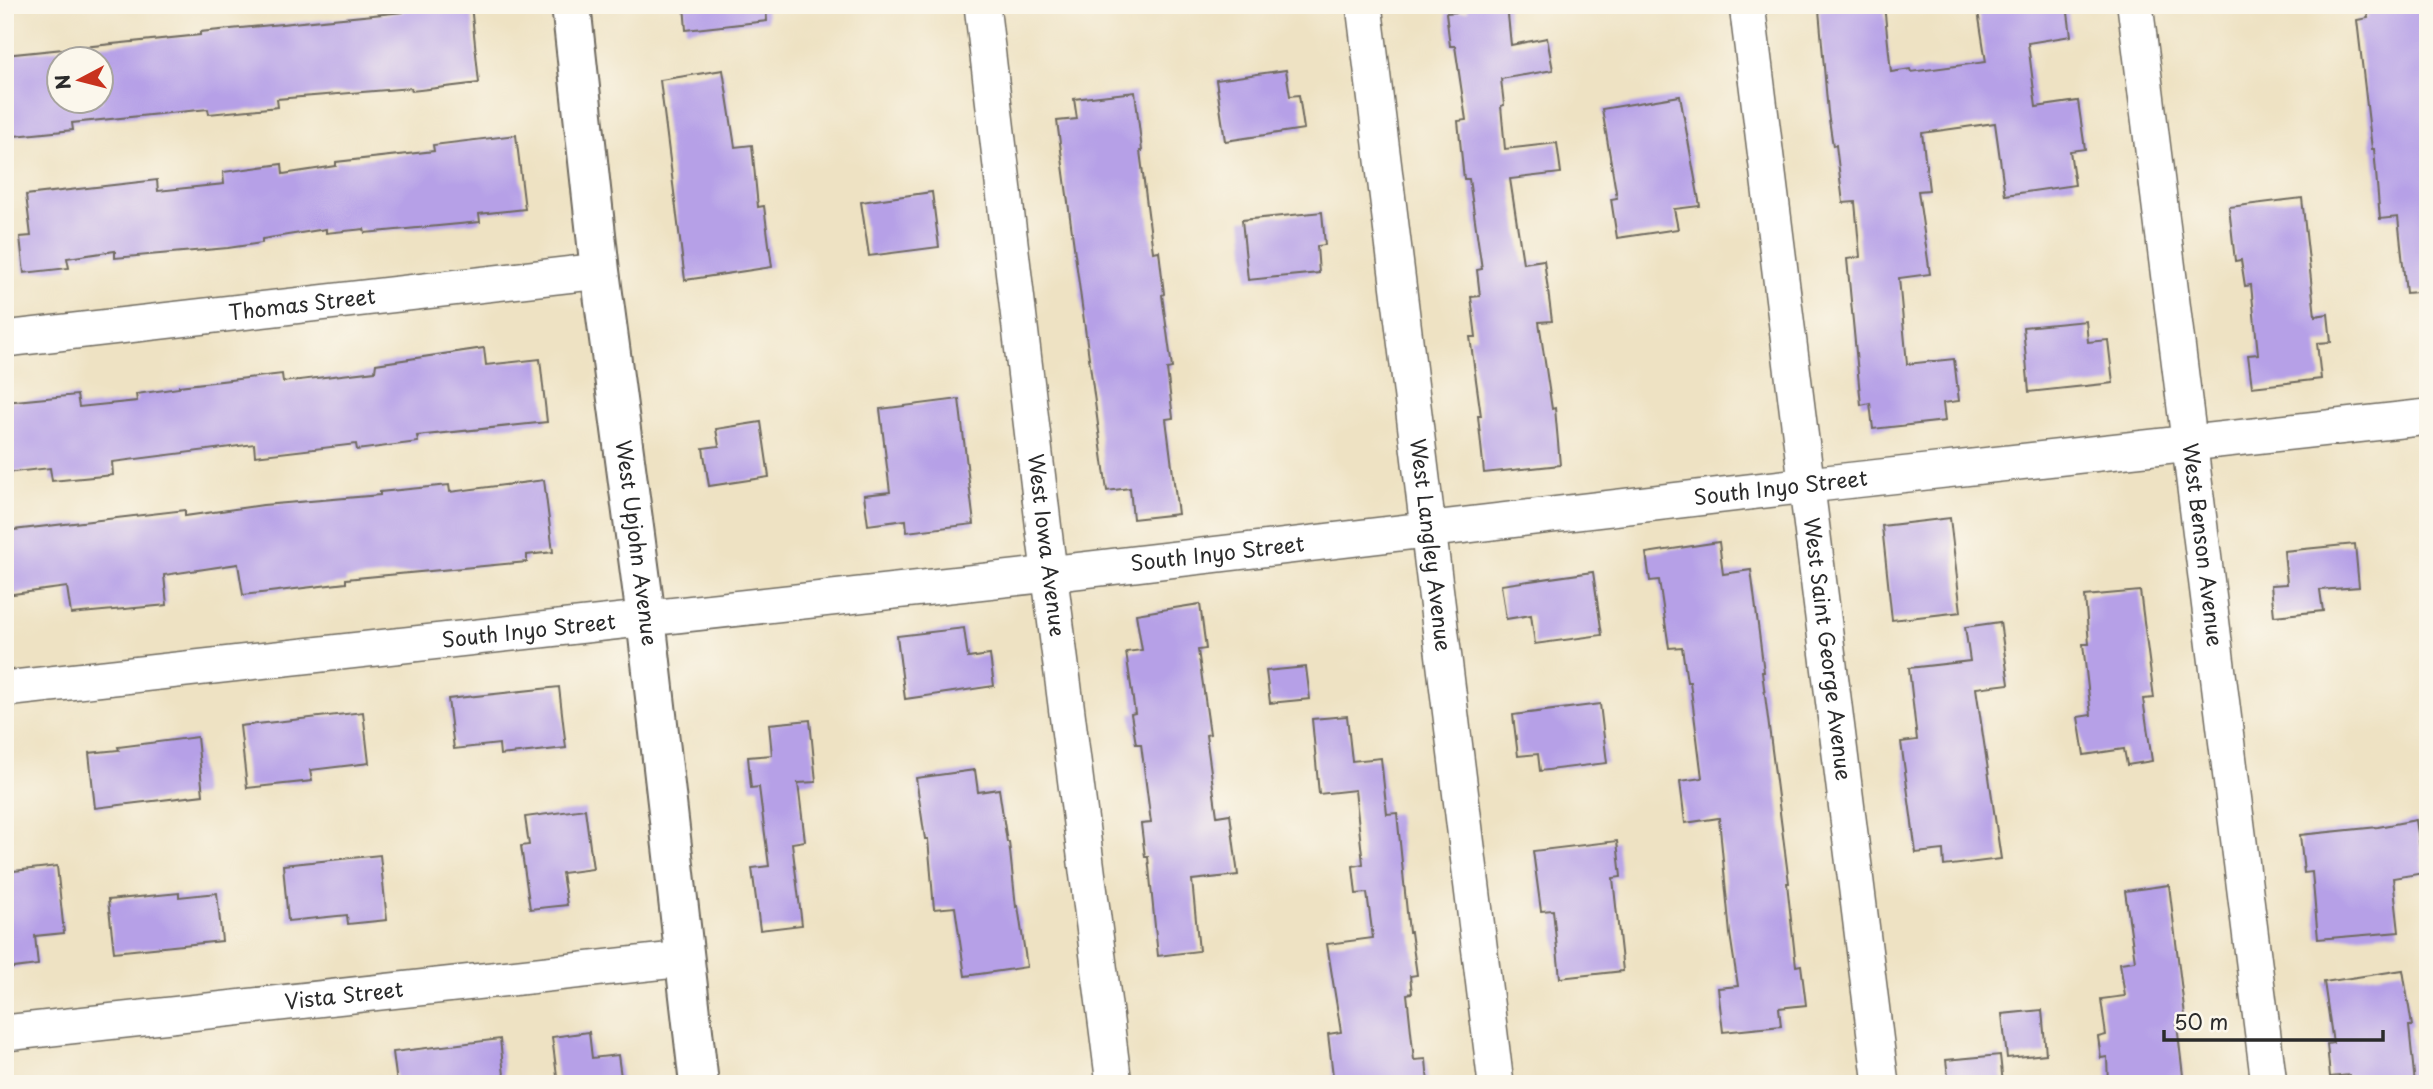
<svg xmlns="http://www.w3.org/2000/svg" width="2433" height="1089" viewBox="0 0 2433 1089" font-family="'Playpen Sans',sans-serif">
  <rect width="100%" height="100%" fill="#fbf7ec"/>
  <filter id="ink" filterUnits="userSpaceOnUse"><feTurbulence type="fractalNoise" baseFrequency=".0143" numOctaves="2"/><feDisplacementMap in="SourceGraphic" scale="14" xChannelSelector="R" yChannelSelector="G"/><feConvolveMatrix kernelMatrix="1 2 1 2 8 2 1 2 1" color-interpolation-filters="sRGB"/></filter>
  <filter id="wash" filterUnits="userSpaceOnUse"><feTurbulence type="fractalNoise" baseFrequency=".00686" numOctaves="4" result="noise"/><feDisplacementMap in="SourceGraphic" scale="28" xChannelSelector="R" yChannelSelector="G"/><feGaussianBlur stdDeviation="1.57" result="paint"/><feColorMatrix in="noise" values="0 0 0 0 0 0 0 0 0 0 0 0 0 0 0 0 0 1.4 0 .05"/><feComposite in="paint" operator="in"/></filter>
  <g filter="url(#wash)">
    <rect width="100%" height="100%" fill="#eee2c3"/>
    <g id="blocks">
      <g fill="#b6a0e7" fill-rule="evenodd">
        <path d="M439,5H471L479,83L412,91L411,88L277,99L278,107L209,114L208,109L72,123L73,130L5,137V55L200,35V32L403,12V9ZM60,60H102V102H60Z"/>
        <polygon points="684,5 766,5 767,21 686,30"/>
        <polygon points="1467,5 1507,5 1511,45 1547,38 1553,70 1501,79 1504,105 1501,106 1505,149 1557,143 1561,173 1510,179 1523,263 1544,260 1552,321 1539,322 1552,409 1555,408 1560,465 1484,473 1478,416 1481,416 1470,337 1476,337 1471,297 1480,296 1477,270 1482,269 1469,179 1464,179 1458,121 1466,120 1455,46 1450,46 1446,13 1468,11"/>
        <polygon points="1868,5 1884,5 1891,72 1910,69 1911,72 1986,62 1977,5 2067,5 2071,36 2028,43 2036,107 2078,101 2085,149 2070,151 2075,185 2005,195 1995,123 1922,133 1929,190 1918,191 1930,274 1899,278 1907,364 1954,359 1959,401 1943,403 1945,421 1873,429 1870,403 1861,405 1847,259 1860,257 1855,202 1843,203 1836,145 1833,146 1828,113 1819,10"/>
        <polygon points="2366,5 2428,5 2428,291 2406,293 2398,217 2380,219 2374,149 2372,149 2357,20 2368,18"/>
        <polygon points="723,70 735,147 752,145 758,207 764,206 772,267 685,280 660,80"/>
        <polygon points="1286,70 1290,96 1299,95 1304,129 1225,141 1216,80"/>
        <polygon points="1135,92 1142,151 1140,151 1153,252 1159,251 1164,294 1162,295 1172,368 1167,369 1173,418 1166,419 1178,514 1133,519 1130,488 1107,491 1057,121 1077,119 1074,99"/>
        <polygon points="1680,96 1700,206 1674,209 1678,229 1617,238 1611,199 1617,198 1602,109"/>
        <polygon points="516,135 525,209 479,214 480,222 365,233 364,229 326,233 326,229 262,239 262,243 228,248 115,258 115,251 67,258 69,268 24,273 20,237 31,236 26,195 157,180 158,191 224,184 223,172 282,164 283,174 336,166 336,162 434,151 433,145"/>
        <polygon points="932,192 939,247 869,256 861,202"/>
        <polygon points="2302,198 2315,316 2328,314 2331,342 2317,343 2321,379 2252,387 2248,355 2258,354 2251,285 2245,286 2241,260 2235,261 2229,207"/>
        <polygon points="1322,212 1325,245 1317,246 1319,273 1248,280 1242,220"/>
        <polygon points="2086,321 2088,342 2108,340 2113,383 2029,392 2023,327"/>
        <polygon points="484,348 486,365 540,359 547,422 417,436 418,442 357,450 356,444 255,456 254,444 112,462 113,475 52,481 50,468 5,473 5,402 77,395 79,407 137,401 136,394 179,388 179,386 282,374 283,382 375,371 376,364"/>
        <polygon points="959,399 974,524 907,532 906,520 868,525 864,495 890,492 880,409"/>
        <polygon points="761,422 769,477 709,486 703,448 719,446 716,429"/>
        <polygon points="544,480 553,552 527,555 527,562 346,579 346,583 243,595 238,564 164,575 167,605 71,614 67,587 5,595 5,531 185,510 185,516 263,505 380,495 380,492 449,485 450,492"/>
        <polygon points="1950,518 1961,612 1892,620 1882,526"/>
        <polygon points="1719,542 1723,574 1751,570 1764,672 1762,672 1789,883 1787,883 1796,966 1801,965 1806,1005 1779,1008 1781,1026 1723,1032 1718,988 1738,986 1730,934 1719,818 1685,823 1680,781 1702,778 1690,682 1687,682 1682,647 1669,648 1659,580 1650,581 1646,553"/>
        <polygon points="2355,544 2359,587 2320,590 2323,611 2274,616 2271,585 2287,584 2284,551"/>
        <polygon points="1593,572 1602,635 1535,644 1531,615 1506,619 1501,585"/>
        <polygon points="2140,591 2154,698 2143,699 2152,761 2127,765 2124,749 2084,755 2078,717 2091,715 2083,644 2089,644 2085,596"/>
        <polygon points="1200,604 1206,649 1198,650 1210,734 1206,735 1217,816 1230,814 1238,875 1192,880 1199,951 1158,956 1148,857 1145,857 1141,824 1151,823 1141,744 1136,744 1131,714 1135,713 1126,652 1142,650 1136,614"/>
        <polygon points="2000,622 2009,684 1976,688 2001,859 1944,866 1943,850 1916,853 1901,742 1917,740 1909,668 1970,661 1965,627"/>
        <polygon points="964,628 968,658 990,655 994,686 905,699 897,636"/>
        <polygon points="1306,667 1310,699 1270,703 1266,671"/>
        <polygon points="559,687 566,748 500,755 499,744 454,749 448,699"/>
        <polygon points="1600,704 1607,763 1540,771 1538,754 1518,756 1513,715"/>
        <polygon points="363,712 369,763 310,770 312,781 247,788 240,726"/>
        <polygon points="1347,716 1352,761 1381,758 1387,814 1397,813 1409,932 1411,932 1417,975 1410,976 1412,993 1407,994 1414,1060 1426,1059 1428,1084 1334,1084 1328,1034 1341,1032 1327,944 1373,938 1367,893 1356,894 1353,866 1363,864 1355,790 1319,794 1312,719"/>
        <polygon points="810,720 816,782 798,783 805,841 792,843 802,925 760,930 752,868 769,866 759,787 751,788 748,757 772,755 769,724"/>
        <polygon points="197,737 203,795 95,808 89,753 119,750 118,747"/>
        <polygon points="975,770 978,792 999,789 1007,842 1009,842 1016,907 1018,906 1027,967 965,976 955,907 934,909 928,839 925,839 916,778"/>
        <polygon points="585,809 593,869 562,873 567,905 530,909 521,846 529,845 525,817"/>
        <polygon points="2416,820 2424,873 2393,878 2399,932 2318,939 2312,872 2304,873 2300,835 2378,827"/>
        <polygon points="1617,841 1621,877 1613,878 1623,971 1560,978 1553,910 1541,911 1533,851"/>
        <polygon points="380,855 387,920 348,924 347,915 288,921 283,865"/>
        <polygon points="57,866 64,933 35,936 38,965 5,969 5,872"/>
        <polygon points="2169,885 2186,1024 2177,1025 2184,1084 2108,1084 2107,1057 2101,1058 2098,1037 2106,1035 2101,999 2125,996 2120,963 2135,961 2125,891"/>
        <polygon points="179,893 179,897 217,893 222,941 114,952 108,900"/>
        <polygon points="2403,970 2412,1026 2409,1026 2415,1084 2350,1084 2349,1075 2330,1077 2327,1044 2333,1043 2324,982"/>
        <polygon points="2042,1010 2046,1054 2007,1058 2002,1014"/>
        <polygon points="589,1032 592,1058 618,1055 622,1084 558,1084 552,1037"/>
        <polygon points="500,1039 505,1084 397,1084 393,1052"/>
        <polygon points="2000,1055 2003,1084 1949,1084 1946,1060"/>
      </g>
    </g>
  </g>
  <g filter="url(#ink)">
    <use href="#blocks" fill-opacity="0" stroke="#6f6b60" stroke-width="2"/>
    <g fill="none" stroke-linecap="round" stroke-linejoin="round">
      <g stroke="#6f6b60" stroke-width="38">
        <g id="minor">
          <path id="s1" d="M982,5L1044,531L1114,1084"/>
          <path id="s2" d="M1364,5L1496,1084"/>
          <path id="s3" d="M1747,5L1881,1084"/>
          <path id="s4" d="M2135,5L2269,1084"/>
          <path id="s5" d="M5,339L600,271"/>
          <path id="s6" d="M5,689L1049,574L1808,485L2428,417"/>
          <path id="s7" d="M5,1033L684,959"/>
        </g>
      </g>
      <g stroke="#6f6b60" stroke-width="42">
        <g id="tertiary">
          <path id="s8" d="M571,5L600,271L646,618L699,1084"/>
        </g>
      </g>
      <use href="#minor" stroke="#fff" stroke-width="35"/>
      <use href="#tertiary" stroke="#fff" stroke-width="38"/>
    </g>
  </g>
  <g text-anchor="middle" stroke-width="6" stroke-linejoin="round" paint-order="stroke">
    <g font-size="21" fill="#2b2b2b" stroke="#fbf7ec">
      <text dy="7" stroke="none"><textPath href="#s5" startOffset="299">Thomas Street</textPath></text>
      <text dy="7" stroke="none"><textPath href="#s6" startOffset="1787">South Inyo Street</textPath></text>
      <text dy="7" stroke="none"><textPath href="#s8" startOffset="542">West Upjohn Avenue</textPath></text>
      <text dy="7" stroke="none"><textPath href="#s2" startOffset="544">West Langley Avenue</textPath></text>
      <text dy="7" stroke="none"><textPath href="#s4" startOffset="544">West Benson Avenue</textPath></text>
      <text dy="7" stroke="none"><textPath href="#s1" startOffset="544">West Iowa Avenue</textPath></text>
      <text dy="7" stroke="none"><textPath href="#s6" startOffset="1220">South Inyo Street</textPath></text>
      <text dy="7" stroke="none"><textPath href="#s6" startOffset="527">South Inyo Street</textPath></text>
      <text dy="7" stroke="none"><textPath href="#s3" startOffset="649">West Saint George Avenue</textPath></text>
      <text dy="7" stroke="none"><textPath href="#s7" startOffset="341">Vista Street</textPath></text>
    </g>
  </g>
  <rect width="2433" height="1089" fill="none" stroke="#fbf7ec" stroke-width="28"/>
  <g transform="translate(80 80) rotate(263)"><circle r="33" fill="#fbf7ec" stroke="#a8a59f" stroke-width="2"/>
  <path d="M0-5L12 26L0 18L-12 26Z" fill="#c8321e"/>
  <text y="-10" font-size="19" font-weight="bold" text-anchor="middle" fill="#2b2b2b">N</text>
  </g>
  <path d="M2164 1030v10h219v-10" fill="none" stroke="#2b2b2b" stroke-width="3.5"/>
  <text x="2174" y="1030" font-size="21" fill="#2b2b2b" stroke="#fbf7ec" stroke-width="5" paint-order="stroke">50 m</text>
</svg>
